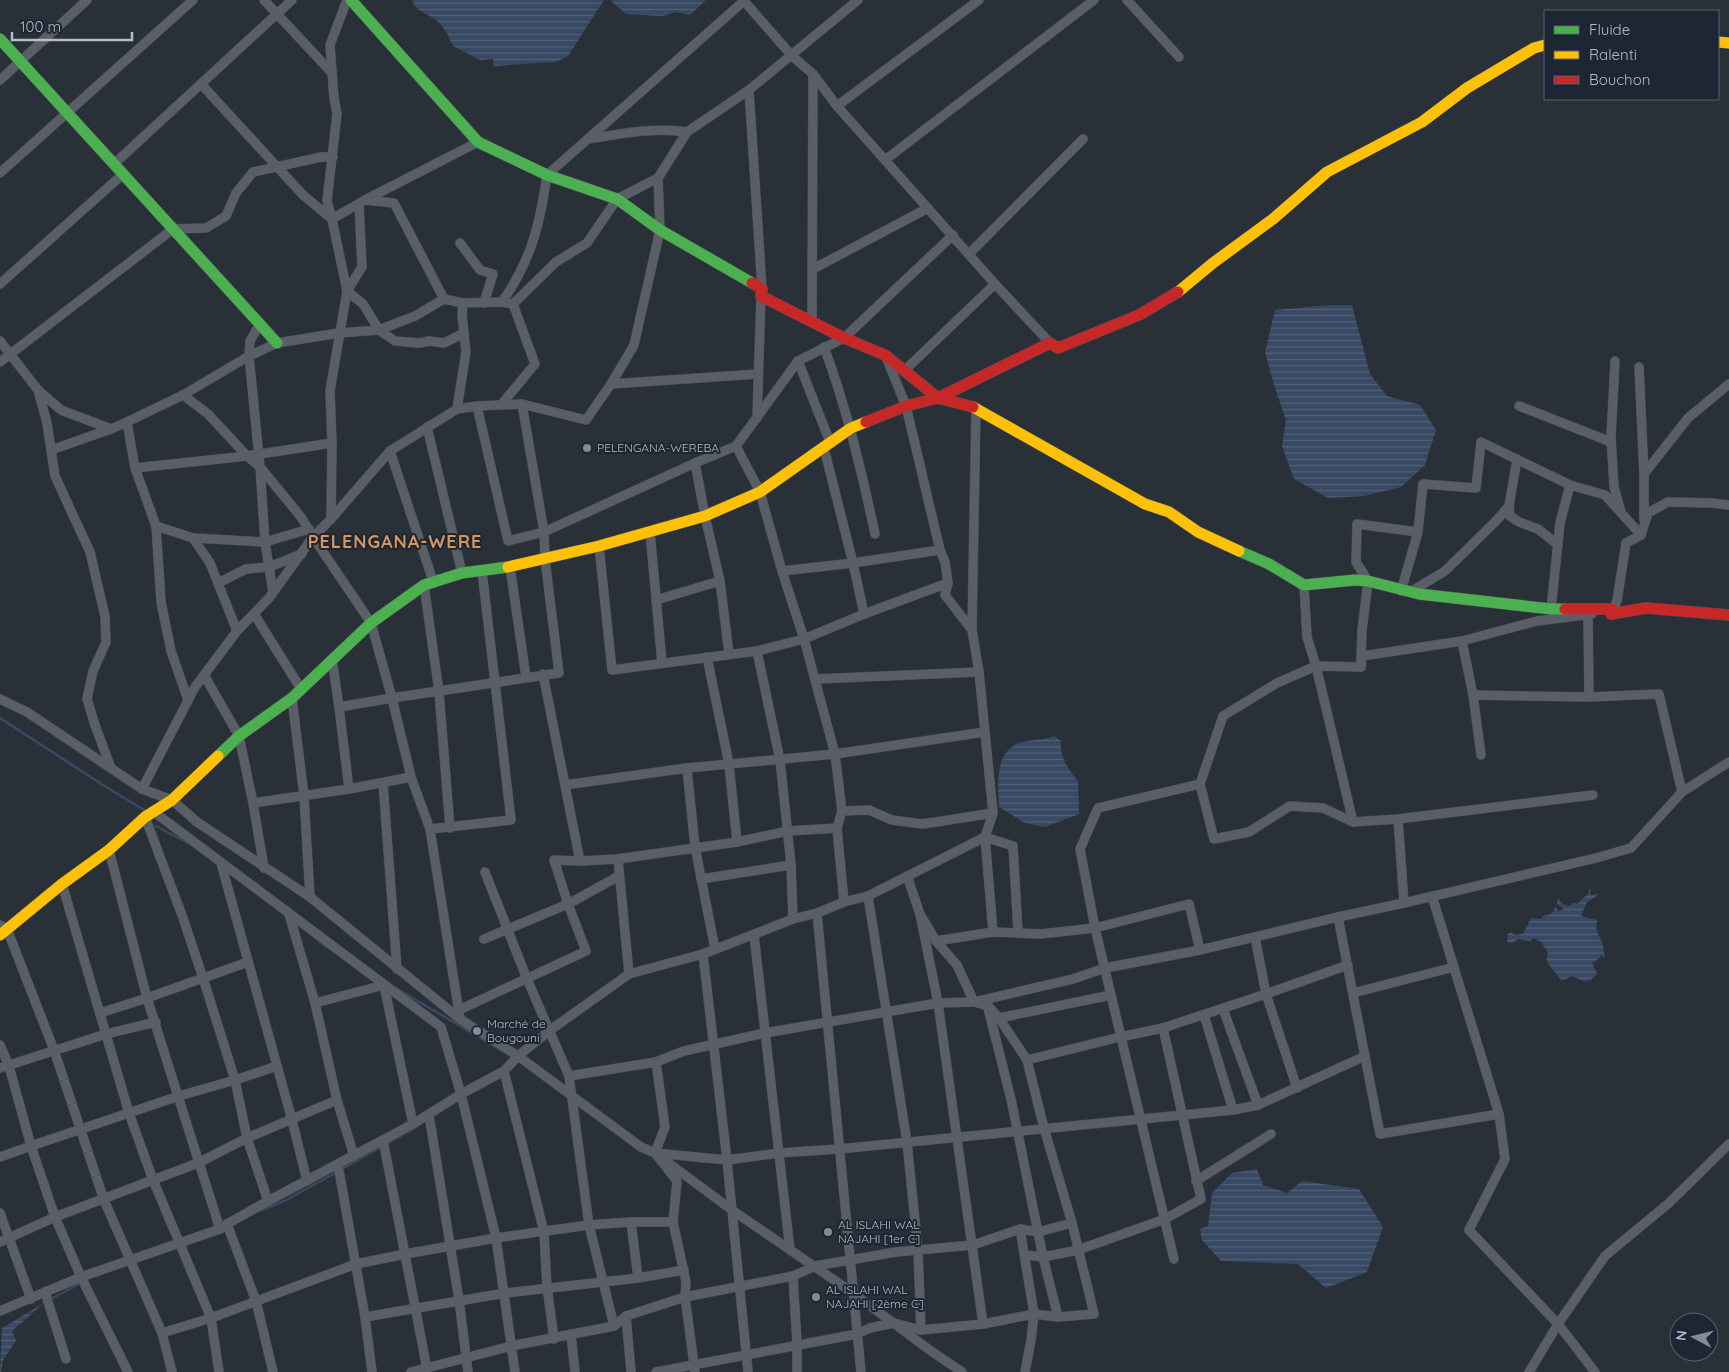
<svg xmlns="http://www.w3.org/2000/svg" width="1729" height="1372" viewBox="0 0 1729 1372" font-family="Quicksand,sans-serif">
  <defs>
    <pattern id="water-rules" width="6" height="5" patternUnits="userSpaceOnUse" patternTransform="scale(1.25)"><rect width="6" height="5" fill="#384963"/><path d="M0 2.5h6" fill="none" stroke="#526178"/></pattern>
  </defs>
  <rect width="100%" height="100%" fill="#2a3038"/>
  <g fill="url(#water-rules)">
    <path d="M412,0H604L568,56L556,62L494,66L493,59L480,60L453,46C449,37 445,28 437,21C429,13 416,13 412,0Z"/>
    <polygon points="610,0 706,0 690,15 675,12 663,16 626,14"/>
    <polygon points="1330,305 1352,305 1370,374 1387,396 1420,405 1436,430 1425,465 1401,487 1364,496 1328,498 1294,479 1282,446 1286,420 1274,385 1265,352 1275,310"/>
    <path d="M1054,736L1061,741C1060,758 1067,768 1078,781L1079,814L1045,827L1025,823L999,807C998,787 994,752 1019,743C1030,739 1042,741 1054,736Z"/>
    <path d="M1590,888L1591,895L1600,894L1587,902L1581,916L1597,920L1596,929L1603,945L1605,958L1601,955L1600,958L1592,963L1597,974C1586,986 1584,981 1572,976L1565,980H1561C1555,970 1543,964 1548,953L1541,942L1534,938L1530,941L1518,939L1513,943L1507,942L1508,934L1511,932L1515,935L1523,934L1531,918L1541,919L1543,916L1548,915L1554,911L1555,906L1558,911L1563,910V908L1557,904V899H1559L1562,904L1569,906L1574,903L1577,904L1588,894Z"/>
    <polygon points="1257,1169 1263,1185 1287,1193 1302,1181 1359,1189 1383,1227 1367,1272 1326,1288 1298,1264 1221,1261 1202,1240 1200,1229 1208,1226 1212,1193 1232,1173"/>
    <polygon points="44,1303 12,1331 16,1341 3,1360 1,1372 0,1372 2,1328"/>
  </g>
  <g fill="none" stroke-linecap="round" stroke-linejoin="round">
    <g stroke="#384963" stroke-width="2.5">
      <polyline points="0,718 106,787 146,811"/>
      <polyline points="156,826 188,843"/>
      <polyline points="318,940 327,947"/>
      <polyline points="394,987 506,1053"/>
      <polyline points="342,1169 411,1130"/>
      <polyline points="257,1212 286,1200 337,1172"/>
      <polyline points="51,1299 81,1283"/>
    </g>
    <g stroke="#484c53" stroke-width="10">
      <g id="street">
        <polyline points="264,0 332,73"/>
        <polyline points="347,0 330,45 334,98 337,114 327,201 332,219 365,200 478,142"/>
        <polyline points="1127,0 1179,57"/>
        <polyline points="744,1 792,56 813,74 837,106 995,284 1050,343"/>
        <polyline points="0,80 87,0"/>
        <polyline points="201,84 303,195 332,219 347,291 330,391 332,443 331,519"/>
        <polyline points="749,90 762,289"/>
        <polyline points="837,106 979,0"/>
        <path d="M588,139C621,134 654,127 687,132"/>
        <polyline points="885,160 1094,0"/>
        <polyline points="114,164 292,0"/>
        <polyline points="0,173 193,0"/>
        <polyline points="366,200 394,203 444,299"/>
        <polyline points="359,204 362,267 347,291 363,304 379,330 395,341 419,343 429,341 444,343 464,333"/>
        <polyline points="460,243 480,270 493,274 484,303"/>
        <polyline points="969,254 1083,139"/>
        <polyline points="813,269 928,208"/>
        <polyline points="0,284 123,174"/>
        <path d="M502,302C531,261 540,224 547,175L745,0"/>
        <polyline points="812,321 813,75"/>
        <polyline points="260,324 250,341 249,356 260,467 265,542 273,592"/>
        <polyline points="0,341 38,390 47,423 55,476 90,552 105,616 106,642 93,671 87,699 95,725 111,768"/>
        <path d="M824,347C847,409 861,469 875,534"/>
        <polyline points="886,357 906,406 940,550 945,562 948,583"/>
        <polyline points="798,361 830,442"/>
        <polyline points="1615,361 1611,437 1614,487 1621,512"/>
        <polyline points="0,362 173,229 206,228 226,216 236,193 253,172 321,157 333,157"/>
        <polyline points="1639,367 1644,474"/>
        <polyline points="904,371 995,284"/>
        <polyline points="611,384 758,374"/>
        <polyline points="38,390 61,410 111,429"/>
        <polyline points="183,395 208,414 247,456 260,467 301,517 313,537 371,623 392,698 411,777 430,829 460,1019"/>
        <polyline points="501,405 535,364 513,304"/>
        <polyline points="477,406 508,541 544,532 695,463 736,446 798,361 844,338 953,235"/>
        <polyline points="1519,406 1611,442"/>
        <polyline points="457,409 466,352 462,315 463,303"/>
        <polyline points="757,418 761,296"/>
        <polyline points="127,422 135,468 156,526 161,602 171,651 188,700"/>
        <polyline points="427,427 462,573"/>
        <polyline points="736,446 760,492 782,571 804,639 835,754 842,811 837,828 844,902"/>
        <polyline points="824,448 853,563 864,614"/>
        <polyline points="51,450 111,429 127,422 183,395 249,356 277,343 339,333 379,330 415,316 444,299 463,303 502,302 513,304 556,262 587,243 617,199 658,178 687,132 749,90 858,0"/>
        <polyline points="390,451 433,581"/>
        <polyline points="695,463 705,516 720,581 729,654"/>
        <polyline points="135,468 247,456 332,443"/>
        <polyline points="1509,506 1510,516 1519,522 1538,529 1558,545"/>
        <polyline points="1644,519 1644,474 1688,418 1729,384"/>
        <polyline points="156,526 193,538 265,542 309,529"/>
        <polyline points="650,532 662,663"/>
        <polyline points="193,538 210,563 237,631"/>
        <polyline points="599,546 612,670 757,651 804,639 864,614 948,583 945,595 972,630 979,672 993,813 985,837 993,932"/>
        <polyline points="510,567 526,677"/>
        <polyline points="782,571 853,563 940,550"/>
        <polyline points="218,583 246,569 269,567 302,554"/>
        <polyline points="424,585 439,692 450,828"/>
        <polyline points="1304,585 1307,637 1316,666 1353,822"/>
        <polyline points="1401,591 1418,532"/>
        <polyline points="1410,592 1445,571 1497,520 1509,506 1517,459"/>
        <polyline points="656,600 720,581"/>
        <polyline points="1551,609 1560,523 1570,485"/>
        <polyline points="254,614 301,689"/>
        <polyline points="1588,614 1589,697"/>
        <polyline points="1611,614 1617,601 1626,543 1641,535 1648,513 1668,502 1711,503 1729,505"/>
        <polyline points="972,630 976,408"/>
        <polyline points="1462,641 1473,695 1481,755"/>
        <polyline points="757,651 780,760 791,865 793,919"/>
        <polyline points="707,657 729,764 737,842"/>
        <polyline points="332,659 339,707 349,789"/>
        <polyline points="1361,660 1362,631 1368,581 1356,562 1357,524 1418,532 1423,484 1476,488 1481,442 1570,485 1605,495 1641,535"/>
        <polyline points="543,674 580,861"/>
        <polyline points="204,675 239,736 253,803 264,868"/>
        <polyline points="815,679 979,672"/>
        <polyline points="1473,695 1589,697 1659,694 1682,792"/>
        <polyline points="292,698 304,796 310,897"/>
        <polyline points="0,699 27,712 142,789 172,800 197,822 310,897 460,1019 518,1056 641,1147 655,1153 732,1210 853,1293 931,1351 962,1372"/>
        <polyline points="339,707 392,698 559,673 545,559 544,532 522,404"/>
        <polyline points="687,768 695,847 715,949"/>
        <polyline points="383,783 397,969"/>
        <polyline points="1200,784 1214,839 1249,832 1290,806 1323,808 1353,822 1398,819 1593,795"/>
        <polyline points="565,785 687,768 835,754 985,732"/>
        <polyline points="142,789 195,687 237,631 269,598 313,537 331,519 390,451 457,409 477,406 522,404 586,420 611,384 634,345 660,230 658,178"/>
        <polyline points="253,803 349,789 411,777"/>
        <polyline points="842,811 869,810 892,820 923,824 993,813"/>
        <polyline points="154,812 441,1027 461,1094 496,1238 515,1372"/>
        <polyline points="145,817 183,918 203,978 235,1080 247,1138 268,1201"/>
        <polyline points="1398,819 1404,903"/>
        <polyline points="430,829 511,820 482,571"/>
        <polyline points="109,850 147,998 220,1229"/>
        <polyline points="618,859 629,974"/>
        <polyline points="221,863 292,1120 307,1181"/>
        <polyline points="485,872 527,979 569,1076 589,1225 614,1326"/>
        <polyline points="907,876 920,914 938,1003 983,1324"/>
        <polyline points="701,879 791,865"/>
        <polyline points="62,884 129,1113 153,1180 211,1318 219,1372"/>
        <polyline points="868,896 907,1142 918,1250 921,1330"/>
        <polyline points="1432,896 1499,1114 1505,1159 1469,1230 1558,1324 1595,1372"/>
        <polyline points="817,913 861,1372"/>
        <polyline points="289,914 315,1003 337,1100 354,1156"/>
        <polyline points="1338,917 1380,1134 1499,1114"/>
        <polyline points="0,925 7,929 54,1050 104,1200 162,1333 172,1372"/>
        <polyline points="754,935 790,1250"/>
        <polyline points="1255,937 1266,994 1297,1088"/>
        <polyline points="484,939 568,904 619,876"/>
        <polyline points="936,941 993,932 1041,934 1095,928 1189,904 1200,950"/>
        <polyline points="703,954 727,1160 748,1372"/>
        <polyline points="1353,993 1454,967"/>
        <polyline points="315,1003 384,985 413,1124"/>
        <polyline points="988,1008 1011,1099 1043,1257 1058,1317"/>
        <polyline points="1223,1009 1258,1105"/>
        <polyline points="459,1010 586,951 568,904 554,860 580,861 618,859 737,842 788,831 837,828"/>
        <polyline points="100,1013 147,998 248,962"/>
        <polyline points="1204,1015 1233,1110"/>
        <polyline points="999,1018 1111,995"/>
        <polyline points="0,1045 9,1066 31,1146 55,1217 81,1277 128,1372"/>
        <polyline points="1027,1060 1120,1037 1163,1028 1266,994 1348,965"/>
        <polyline points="656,1062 665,1127 655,1153 677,1181 673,1222 686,1282 685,1297 695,1372"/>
        <polyline points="0,1068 106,1034 156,1022"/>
        <polyline points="504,1071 544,1232 547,1287 554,1339"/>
        <polyline points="569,1076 656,1062 684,1051 765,1033 938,1003 974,1002 1073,979 1105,968 1200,950 1338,917 1404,903 1596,858 1631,848 1682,792 1729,762"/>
        <polyline points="429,1115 459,1300 468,1372"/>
        <polyline points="383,1140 427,1369"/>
        <polyline points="655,1153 727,1160 779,1153 839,1149 1233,1110 1258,1105 1365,1056"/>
        <polyline points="0,1157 31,1146 179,1096 235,1080 277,1066"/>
        <polyline points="338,1165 365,1317 372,1372"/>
        <polyline points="1196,1181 1271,1134"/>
        <polyline points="0,1213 31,1299"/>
        <polyline points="631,1222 638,1278"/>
        <polyline points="227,1224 256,1301 273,1372"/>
        <polyline points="1020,1229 1034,1314 1031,1340 1025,1372"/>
        <polyline points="0,1242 55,1217 198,1163 247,1138 337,1100"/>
        <polyline points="1025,1255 1043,1257 1078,1250 1165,1219 1201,1199 1163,1028"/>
        <polyline points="1174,1259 1095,928 1080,849 1098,808 1200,784 1223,716 1277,683 1316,666 1361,667 1362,656 1462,641 1537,621 1592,614"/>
        <polyline points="793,1276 797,1344 797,1372"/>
        <polyline points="45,1292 66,1359"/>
        <polyline points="0,1311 81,1277 220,1229 227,1224 268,1201 413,1124 461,1094 504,1071 518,1056 549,1031 629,974 703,954 793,919 817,913 844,902 868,896 985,837 1013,846 1018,932"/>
        <polyline points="626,1316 631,1372"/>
        <polyline points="365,1317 505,1293 638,1278 684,1270"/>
        <polyline points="162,1333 211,1318 356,1264 405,1254 496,1238 589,1225 631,1222 673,1222"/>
        <polyline points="571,1334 575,1372"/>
        <polyline points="411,1372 511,1346 614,1326 626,1316 685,1297 793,1276 815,1266 896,1252 973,1245 1020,1229 1038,1232 1072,1223"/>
        <polyline points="656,1372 857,1334 870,1328 894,1323 921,1330 983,1324 1034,1314 1058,1317 1094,1314 1072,1223 1044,1128 1027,1060 999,1018 988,1006 974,1002 957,965 936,941 920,914"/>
        <polyline points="1529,1372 1558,1324 1605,1256 1669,1203 1729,1144"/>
      </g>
    </g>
    <g stroke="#484c53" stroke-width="12">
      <g id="fast">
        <polyline points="351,0 478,142 547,175 617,199 660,230 752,283"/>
        <polyline points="0,39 277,343"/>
        <polyline points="1239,551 1269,564 1304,585 1355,580 1368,581 1419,594 1551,609 1565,609"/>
        <polyline points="218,756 239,736 292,698 371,623 424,585 462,573 508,567"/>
      </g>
    </g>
    <g stroke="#484c53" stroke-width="12">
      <g id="slow">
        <polyline points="1718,42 1729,43"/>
        <polyline points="1178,292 1213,263 1273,219 1327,172 1422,122 1467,88 1534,48 1545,45"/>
        <polyline points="973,407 1145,504 1169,512 1198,532 1239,551"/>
        <polyline points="508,567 599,546 705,516 760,492 851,428 866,422"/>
        <polyline points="0,935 62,884 109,850 145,817 172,800 218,756"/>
      </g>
    </g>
    <g stroke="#484c53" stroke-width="12">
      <g id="jam">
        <polyline points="752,283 762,289 761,296 844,338 885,355 938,398 973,407"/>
        <polyline points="866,422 906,406 938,398 1050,343 1058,348 1139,315 1178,292"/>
        <polyline points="1565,609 1612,609 1611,614 1646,608 1729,615"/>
      </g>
    </g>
    <use href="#street" stroke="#5a5e66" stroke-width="9"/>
    <use href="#fast" stroke="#4caf50" stroke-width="11"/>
    <use href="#slow" stroke="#ffc107" stroke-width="11"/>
    <use href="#jam" stroke="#c62828" stroke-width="11"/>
  </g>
  <g fill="#848b96" stroke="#1d2633" stroke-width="2">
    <circle cx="587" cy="448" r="5"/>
    <circle cx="477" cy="1031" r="5"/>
    <circle cx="828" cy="1232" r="5"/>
    <circle cx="816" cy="1297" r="5"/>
  </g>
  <g text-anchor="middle" stroke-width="4" stroke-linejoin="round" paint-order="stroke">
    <g font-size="12" fill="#b4bcc9" stroke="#1d2633" text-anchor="start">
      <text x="597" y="452">PELENGANA-WEREBA</text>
      <text x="487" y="1028">Marché de<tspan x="487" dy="14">Bougouni</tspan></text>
      <text x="838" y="1229">AL ISLAHI WAL<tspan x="838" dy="14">NAJAHI [1er C]</tspan></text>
      <text x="826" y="1294">AL ISLAHI WAL<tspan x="826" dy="14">NAJAHI [2ème C]</tspan></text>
    </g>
    <g font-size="18" font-weight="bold" letter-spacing="1" fill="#d59563" stroke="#1d2633">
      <text x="395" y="548">PELENGANA-WERE</text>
    </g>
  </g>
  <rect x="1544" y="10" width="175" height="90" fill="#1d2633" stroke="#59626f"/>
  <rect x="1554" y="26" width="25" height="8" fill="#4caf50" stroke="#59626f"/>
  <text x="1589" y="35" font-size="15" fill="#b4bcc9">Fluide</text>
  <rect x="1554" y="51" width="25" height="8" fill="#ffc107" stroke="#59626f"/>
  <text x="1589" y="60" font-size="15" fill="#b4bcc9">Ralenti</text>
  <rect x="1554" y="76" width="25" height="8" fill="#c62828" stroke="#59626f"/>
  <text x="1589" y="85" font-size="15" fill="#b4bcc9">Bouchon</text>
  <g transform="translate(1694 1337) rotate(277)"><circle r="24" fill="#1d2633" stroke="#59626f"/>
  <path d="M0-4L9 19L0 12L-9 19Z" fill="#848b96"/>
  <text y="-8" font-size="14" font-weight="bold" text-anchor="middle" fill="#b4bcc9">N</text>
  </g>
  <path d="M12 32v8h120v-8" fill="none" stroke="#b4bcc9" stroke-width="2.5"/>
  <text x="20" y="32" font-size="15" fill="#b4bcc9" stroke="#1d2633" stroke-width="4" paint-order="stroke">100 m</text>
</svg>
